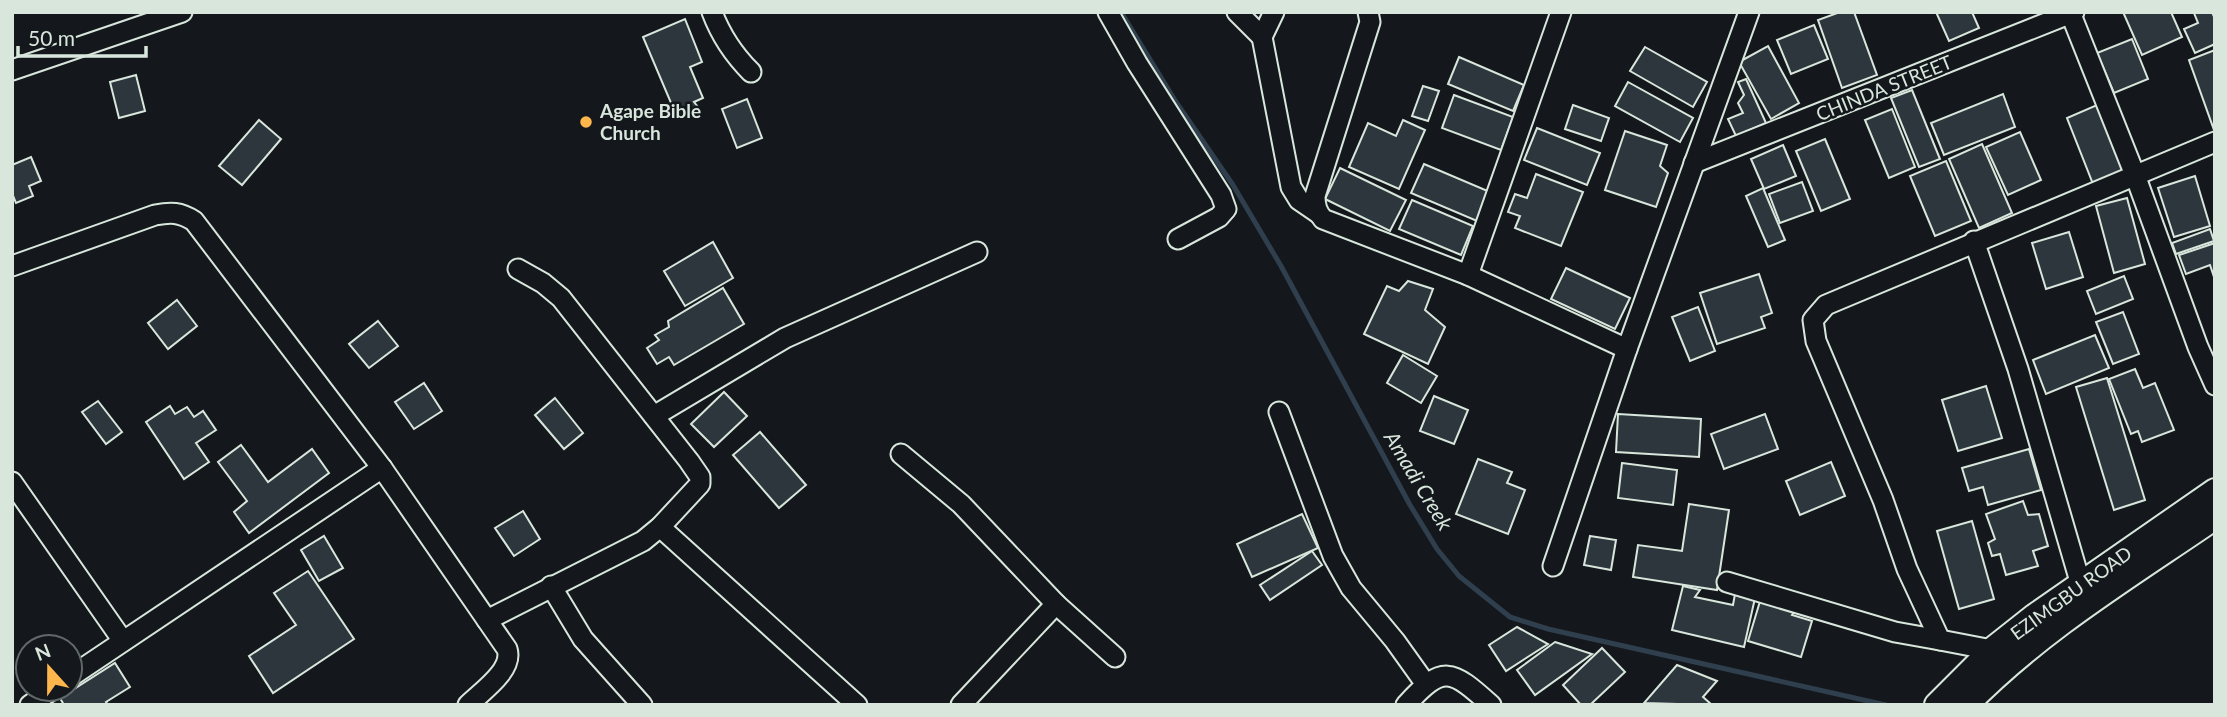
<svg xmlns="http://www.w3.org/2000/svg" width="2227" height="717" viewBox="0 0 2227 717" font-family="Lato,sans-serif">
  <rect width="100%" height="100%" fill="#14181c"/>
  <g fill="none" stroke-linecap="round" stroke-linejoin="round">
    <polyline stroke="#2f3f4d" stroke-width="5" points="1121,12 1176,102 1233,185 1281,266 1410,505 1437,549 1459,576 1510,617 1548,629 1886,705"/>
  </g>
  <g fill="#2c363c" stroke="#d8e6dc" stroke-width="2">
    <polygon points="1840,12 1854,12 1877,75 1842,88 1818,20"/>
    <polygon points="1936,12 1972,12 1979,28 1949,41"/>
    <polygon points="2123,12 2171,12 2182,37 2142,55"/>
    <polygon points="2196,12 2212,12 2215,19 2215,44 2195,53 2184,29 2198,23 2194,13"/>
    <polygon points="685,19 702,62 690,67 703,98 694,102 698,107 684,113 681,107 674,110 643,37"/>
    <polygon points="1814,25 1828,59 1791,74 1777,40"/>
    <polygon points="2132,39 2148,79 2114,93 2097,53"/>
    <polygon points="1768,46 1799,103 1771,119 1739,62"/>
    <polygon points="1645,47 1707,82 1693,107 1630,71"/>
    <polygon points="2215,50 2215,130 2214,130 2189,60"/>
    <polygon points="1459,57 1524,85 1513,111 1448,84"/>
    <polygon points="136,75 145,111 119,118 110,82"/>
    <polygon points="1746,79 1766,123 1736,136 1728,119 1743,113 1738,103 1744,95 1738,82"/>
    <polygon points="1628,82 1693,118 1680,142 1615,106"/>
    <polygon points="1423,86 1439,91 1428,121 1412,116"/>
    <polygon points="1912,90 1940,159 1919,167 1891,98"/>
    <polygon points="2003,94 2015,127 1944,155 1931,123"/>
    <polygon points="1454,95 1513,117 1501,150 1442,128"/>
    <polygon points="747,99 762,138 737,148 722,109"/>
    <polygon points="1573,105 1609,118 1601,141 1565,129"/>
    <polygon points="2097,105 2123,171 2093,184 2067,118"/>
    <polygon points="1892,109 1915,167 1889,178 1865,120"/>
    <polygon points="259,120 281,139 242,185 219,166"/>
    <polygon points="1403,120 1425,130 1399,189 1349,167 1368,123 1396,136"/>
    <polygon points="1537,128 1600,153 1587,185 1524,160"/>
    <polygon points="1625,131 1667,145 1660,166 1668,173 1656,207 1605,190"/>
    <polygon points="2020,132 2041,180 2008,195 1986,147"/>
    <polygon points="1825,139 1850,199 1821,211 1796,151"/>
    <polygon points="1982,144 2012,213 1979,228 1949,159"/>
    <polygon points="1783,145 1796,176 1764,189 1751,159"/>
    <polygon points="31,157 41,181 29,186 33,196 16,203 12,193 12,165"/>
    <polygon points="1946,161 1971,221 1935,236 1910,176"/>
    <polygon points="1424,164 1490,192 1477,221 1411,193"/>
    <polygon points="1340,168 1406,200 1390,231 1325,199"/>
    <polygon points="1536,174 1583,192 1561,246 1515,228 1520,216 1508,212 1515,194 1527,198"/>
    <polygon points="2195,176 2210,226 2174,237 2158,188"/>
    <polygon points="1802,182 1813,211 1780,223 1769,194"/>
    <polygon points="1763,188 1785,240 1768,247 1746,196"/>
    <polygon points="2127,198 2145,264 2114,273 2096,206"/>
    <polygon points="1412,200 1473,226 1461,255 1399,229"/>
    <polygon points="2210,229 2214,241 2176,254 2172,243"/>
    <polygon points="2069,232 2083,277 2046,289 2032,243"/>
    <polygon points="713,242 733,278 685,306 664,271"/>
    <polygon points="2215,243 2215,280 2210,265 2186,274 2179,255"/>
    <polygon points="1566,268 1630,298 1615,329 1551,299"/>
    <polygon points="1759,274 1772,313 1761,317 1765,328 1717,344 1700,293"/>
    <polygon points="2124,276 2133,299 2096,314 2087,291"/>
    <polygon points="1408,281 1433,289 1425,310 1445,327 1428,364 1364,334 1387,286 1399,291"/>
    <polygon points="723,288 744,324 674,365 669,357 657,364 647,348 659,340 655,335 669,327 668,321"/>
    <polygon points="177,300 197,326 168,349 148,323"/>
    <polygon points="1698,307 1715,351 1690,361 1672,317"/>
    <polygon points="2123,312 2139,354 2113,364 2096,322"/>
    <polygon points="378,321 398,346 369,368 349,344"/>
    <polygon points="2095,335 2109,368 2046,394 2033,360"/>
    <polygon points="1403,355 1437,376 1421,403 1387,383"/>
    <polygon points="2135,369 2143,388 2155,383 2174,430 2142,442 2138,431 2131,434 2109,379"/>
    <polygon points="2107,378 2145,500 2114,510 2076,387"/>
    <polygon points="424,383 442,411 414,429 395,402"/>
    <polygon points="1986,386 2002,438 1958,451 1942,400"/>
    <polygon points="724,392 747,416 714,447 691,424"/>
    <polygon points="1434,396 1468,410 1454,444 1420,431"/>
    <polygon points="555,398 583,433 564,449 535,415"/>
    <polygon points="98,401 122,432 106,444 82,412"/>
    <polygon points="170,406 175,414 187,407 194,417 203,411 216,430 196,443 209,462 184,479 146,422"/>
    <polygon points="1618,414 1701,419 1699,457 1616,452"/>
    <polygon points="1765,414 1778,449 1724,469 1711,434"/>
    <polygon points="760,432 806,485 779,508 733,455"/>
    <polygon points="241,445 268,482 312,449 329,473 249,533 234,512 247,501 218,462"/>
    <polygon points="2029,449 2041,490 1988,505 1983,487 1969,491 1962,468"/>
    <polygon points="1478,459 1512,472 1507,483 1525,490 1508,534 1456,514"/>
    <polygon points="1831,462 1845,496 1800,515 1786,481"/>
    <polygon points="1622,463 1677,470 1673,505 1618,498"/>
    <polygon points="2023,501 2028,515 2039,514 2048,546 2033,551 2038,566 2006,575 2000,554 1992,556 1988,543 1995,539 1986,514"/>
    <polygon points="1689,504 1729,510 1717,590 1633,577 1638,545 1682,551"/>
    <polygon points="523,511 540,539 514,556 495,528"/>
    <polygon points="1302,514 1318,548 1252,577 1237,544"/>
    <polygon points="1972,521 1994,599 1959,609 1937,531"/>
    <polygon points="324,536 343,568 319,581 301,550"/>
    <polygon points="1590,536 1616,540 1611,570 1584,565"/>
    <polygon points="1312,551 1322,565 1270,600 1260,585"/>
    <polygon points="308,571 354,639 273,693 249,656 296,625 274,593"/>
    <polygon points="1683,586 1700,590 1695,597 1733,605 1735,594 1755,598 1744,647 1672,630"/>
    <polygon points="1761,598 1796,609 1792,615 1812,621 1801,657 1748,641"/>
    <polygon points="1517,627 1548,644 1506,671 1489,645"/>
    <polygon points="1555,642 1592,654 1535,695 1517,670"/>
    <polygon points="1602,648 1625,672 1590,705 1581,705 1563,685"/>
    <polygon points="115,663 130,687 106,702 108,705 64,705 60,698"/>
    <polygon points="1677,665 1717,681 1703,697 1712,705 1644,703"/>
  </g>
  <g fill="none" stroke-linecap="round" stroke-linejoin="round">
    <g stroke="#d8e6dc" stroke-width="23">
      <g id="minor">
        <path d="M712,12C721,36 733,54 751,72"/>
        <polyline points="1108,12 1137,63 1221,195 1226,209 1219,217 1178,239"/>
        <polyline points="1237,12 1262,37"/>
        <polyline points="1274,12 1262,37 1291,187 1299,200 1318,213"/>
        <path d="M1368,12L1370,22L1315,196C1315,206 1317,212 1323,219L1468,275L1627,349"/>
        <polyline points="2070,12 2135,175 2198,347 2215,385"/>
        <polyline points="12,70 182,12"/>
        <polyline points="1694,163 2074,12"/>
        <polyline points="1974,241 2018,369 2081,585"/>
        <path d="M12,266L155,215C171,212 180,212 194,221L382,468L507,649C514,670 481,692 468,705"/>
        <polyline points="1468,275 1561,12"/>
        <polyline points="1279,412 1333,556 1351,588 1395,641 1425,683"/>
        <polyline points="654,416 785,338 977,252"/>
        <polyline points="901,454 961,504 1056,604 1115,657"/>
        <polyline points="12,482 123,641"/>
        <polyline points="660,527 857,705"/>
        <polyline points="1553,566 1627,349 1749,12"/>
        <polyline points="1727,582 1895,632 1940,640"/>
        <polyline points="551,586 583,639 642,705"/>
        <polyline points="487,620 643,541 660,527 700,484 700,477 689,461 561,298 543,283 518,269"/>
        <polyline points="1992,650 1940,640 1907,569 1883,500 1816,341 1813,320 1826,305 2215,142"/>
        <polyline points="70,677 382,468"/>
        <polyline points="30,705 53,689"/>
        <polyline points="961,705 1056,604"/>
        <path d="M1406,705C1443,664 1451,669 1491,705"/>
      </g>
    </g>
    <g stroke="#d8e6dc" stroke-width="28">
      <g id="major">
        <polyline points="1937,705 1992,650 2035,616 2215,491"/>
        <path d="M1966,705C2039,630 2129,576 2215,517"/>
      </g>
    </g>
    <use href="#minor" stroke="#14181c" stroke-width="19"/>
    <use href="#major" stroke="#14181c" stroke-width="24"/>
  </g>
  <circle fill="#ffb74d" stroke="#14181c" stroke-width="2.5" cx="586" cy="122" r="7"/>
  <g text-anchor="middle" stroke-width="5" stroke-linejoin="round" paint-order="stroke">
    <g font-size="19" fill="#d8e6dc" stroke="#14181c">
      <text transform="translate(1884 88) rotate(-22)" y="7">CHINDA STREET</text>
      <text transform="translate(2071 593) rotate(-36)" y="7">EZIMGBU ROAD</text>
    </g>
    <g font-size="19" font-weight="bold" fill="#d8e6dc" stroke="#14181c" text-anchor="start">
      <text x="600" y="118">Agape Bible<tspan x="600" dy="22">Church</tspan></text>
    </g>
    <g font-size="21" font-style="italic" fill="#d8e6dc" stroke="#14181c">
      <text transform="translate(1418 481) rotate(59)" y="7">Amadi Creek</text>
    </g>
  </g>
  <rect width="2227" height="717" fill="none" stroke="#d8e6dc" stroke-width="28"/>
  <g transform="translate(49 668) rotate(339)"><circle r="33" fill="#14181c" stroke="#626a69" stroke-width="2"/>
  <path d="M0-5L12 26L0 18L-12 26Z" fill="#ffb74d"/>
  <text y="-10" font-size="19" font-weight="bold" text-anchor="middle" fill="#d8e6dc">N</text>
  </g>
  <path d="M18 46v10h128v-10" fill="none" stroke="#d8e6dc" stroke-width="3.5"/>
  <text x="28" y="46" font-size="21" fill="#d8e6dc" stroke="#14181c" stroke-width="5" paint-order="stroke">50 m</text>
</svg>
